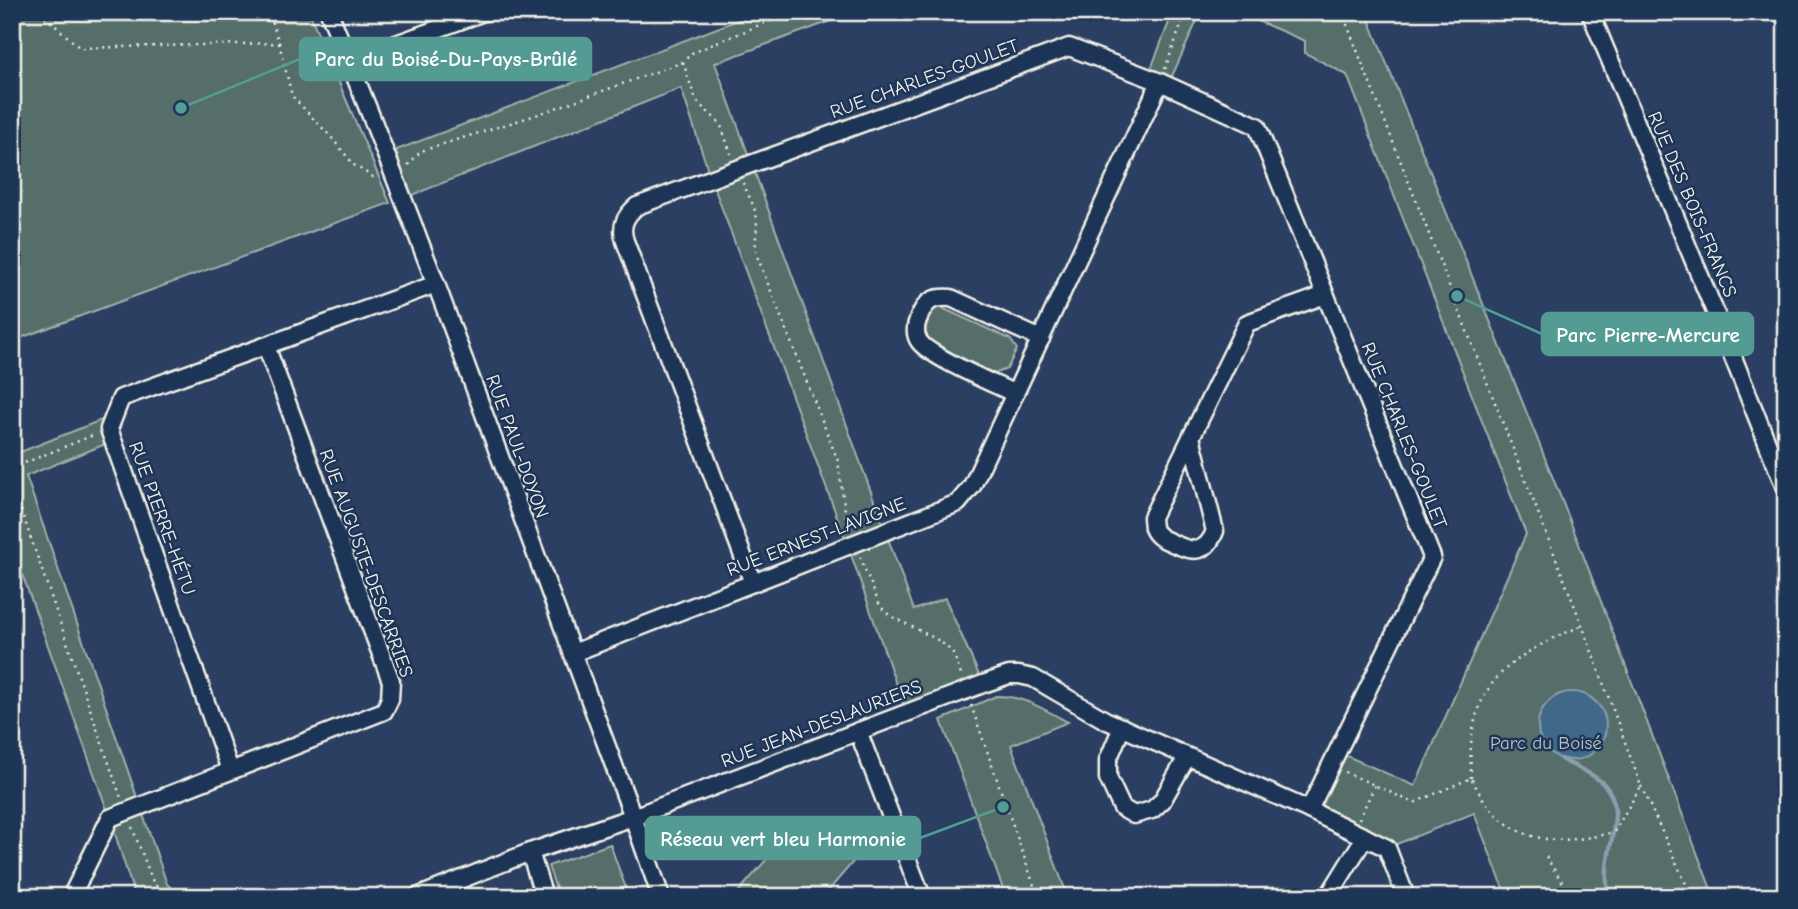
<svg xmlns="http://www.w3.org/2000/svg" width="1798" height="909" viewBox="0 0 1798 909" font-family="'Comic Neue',sans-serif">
  <rect width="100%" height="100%" fill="#2a3f62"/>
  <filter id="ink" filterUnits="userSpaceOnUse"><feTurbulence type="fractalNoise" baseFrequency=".0143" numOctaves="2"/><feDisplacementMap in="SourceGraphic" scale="14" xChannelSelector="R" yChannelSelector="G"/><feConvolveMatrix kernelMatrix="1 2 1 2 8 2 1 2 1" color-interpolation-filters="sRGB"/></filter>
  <g filter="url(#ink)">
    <g fill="#546e6b" stroke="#a4b0aa" stroke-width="2">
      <polygon points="12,12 309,12 390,203 12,341"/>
      <polygon points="759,12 856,12 715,63 914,610 945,598 983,684 906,713 848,546 711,179 681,88 410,196 396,150"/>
      <polygon points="1173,12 1201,12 1169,83 1149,74"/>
      <polygon points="1236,12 1366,12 1569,518 1714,897 1507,897 1474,813 1387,848 1309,810 1338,752 1415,786 1526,534 1347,75 1305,53 1305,41"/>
      <path d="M936,307L942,308L1010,339L1017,349L1007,369L994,374L932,343C918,331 924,325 930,310Z"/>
      <polygon points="114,415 113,441 26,476 167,884 181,897 135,897 110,818 12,546 12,440 18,453"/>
      <path d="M996,696C1025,696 1043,709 1068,722L1011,745L1068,897H1006L941,720Z"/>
      <polygon points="610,844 629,897 559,897 548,866"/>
      <polygon points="779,845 858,856 823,897 734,897"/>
    </g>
    <circle fill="#416889" stroke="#899faf" stroke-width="2" cx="1572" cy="726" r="34"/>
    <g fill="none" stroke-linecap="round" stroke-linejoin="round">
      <path stroke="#899faf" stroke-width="4.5" d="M1561,759C1573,766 1588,771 1599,780C1629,803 1608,840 1607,869C1606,878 1607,888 1608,897"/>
      <g stroke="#f4f1e8" stroke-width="21">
        <g id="minor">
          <polyline points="329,12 371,116 436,284 633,817 661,897"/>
          <polyline points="1590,12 1713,307 1786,490"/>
          <polyline points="349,61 484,12"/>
          <path d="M1015,394C995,384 928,356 919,341C914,333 916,323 920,315C927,299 935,297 951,298L1041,339"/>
          <path d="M1191,437L1215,531C1205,556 1191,552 1170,542C1163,539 1156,536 1153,528C1153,528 1152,518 1152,517L1247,323L1325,295"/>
          <path d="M753,583L625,241C620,226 625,216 637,206L1069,47L1160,82L1257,126L1432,557L1309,810"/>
          <polyline points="573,653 958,503 972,486 1160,82"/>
          <polyline points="1122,727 1108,760 1108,778 1122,808 1134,815 1152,810 1162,801 1187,757"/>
          <polyline points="858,731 922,897"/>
          <polyline points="230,770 109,429 121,398 436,284"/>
          <polyline points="530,852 544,897"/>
          <polyline points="71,897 110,818 384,711 390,699 391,681 266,346"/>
          <polyline points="417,897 530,852 633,817 983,684 1009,675 1019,675 1033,678 1105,720 1309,810 1387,848 1406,897"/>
          <polyline points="1328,897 1365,837"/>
        </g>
      </g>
      <g stroke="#f4f1e8" stroke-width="2.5" stroke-dasharray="2 5" stroke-linecap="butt">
        <polyline points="40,12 80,48 279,43 269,12"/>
        <path d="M1330,12L1346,22L1582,625L1641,786L1614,832C1575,842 1532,847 1500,818C1487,808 1479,792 1471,778L1414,803L1343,771"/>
        <polyline points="279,43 292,96 331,137 354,165 373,177 378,175"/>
        <polyline points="683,62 694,95 699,104 720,123 731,154"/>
        <polyline points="1165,69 1186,12"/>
        <polyline points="408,165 421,151 536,115 683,62 692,53 791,12"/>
        <path d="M743,183C748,195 756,208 757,221C757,234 754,243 757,256L838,461L846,519L849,528"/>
        <polyline points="12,468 96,434"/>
        <polyline points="12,484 121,798"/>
        <polyline points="860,557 880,606 889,615 936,639 946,646 954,655 961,675"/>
        <polyline points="971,705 1038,897"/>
        <path d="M1471,778C1471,768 1470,757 1471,746C1476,674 1522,652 1581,626"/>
        <polyline points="1641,786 1692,897"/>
        <polyline points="1359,819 1375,785"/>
        <polyline points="132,827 153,882 165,897"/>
        <polyline points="1546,857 1572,897"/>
      </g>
      <use href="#minor" stroke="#1d3557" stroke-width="16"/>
    </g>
  </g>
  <g text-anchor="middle" stroke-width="5" stroke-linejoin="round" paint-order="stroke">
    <g font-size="19" fill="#f4f1e8" stroke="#1d3557">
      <text transform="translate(924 78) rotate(-20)" y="7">RUE CHARLES-GOULET</text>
      <text transform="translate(1693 204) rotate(67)" y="7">RUE DES BOIS-FRANCS</text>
      <text transform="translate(1405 435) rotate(68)" y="7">RUE CHARLES-GOULET</text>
      <text transform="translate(518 446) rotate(70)" y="7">RUE PAUL-DOYON</text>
      <text transform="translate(163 518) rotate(70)" y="7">RUE PIERRE-HÉTU</text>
      <text transform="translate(816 536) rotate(-21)" y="7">RUE ERNEST-LAVIGNE</text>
      <text transform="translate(367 563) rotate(70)" y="7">RUE AUGUSTE-DESCARRIES</text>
      <text transform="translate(821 723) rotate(-21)" y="7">RUE JEAN-DESLAURIERS</text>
    </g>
    <g font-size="19" fill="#bcc3bc" stroke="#1d3557">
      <text x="1546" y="749">Parc du Boisé</text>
    </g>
  </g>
  <path fill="none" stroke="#549b93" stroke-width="2.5" d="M181 108L300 59M1457 296L1542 334M1003 807L920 838"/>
  <g fill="#549b93" stroke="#1d3557" stroke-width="2.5">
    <circle cx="181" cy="108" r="7"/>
    <circle cx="1457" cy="296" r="7"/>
    <circle cx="1003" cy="807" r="7"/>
  </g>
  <g fill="#549b93" stroke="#549b93" stroke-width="2.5">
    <rect x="300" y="38" width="291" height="42" rx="7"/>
    <rect x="1542" y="313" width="211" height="42" rx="7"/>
    <rect x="646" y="817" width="274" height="42" rx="7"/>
  </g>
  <g font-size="21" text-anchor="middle" font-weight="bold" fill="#fff">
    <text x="446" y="66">Parc du Boisé-Du-Pays-Brûlé</text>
    <text x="1648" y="342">Parc Pierre-Mercure</text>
    <text x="783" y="846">Réseau vert bleu Harmonie</text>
  </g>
  <rect width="1798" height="909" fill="none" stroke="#1d3557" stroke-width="42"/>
  <rect x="21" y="21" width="1756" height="867" fill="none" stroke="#f4f1e8" stroke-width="2.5" filter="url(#ink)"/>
</svg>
